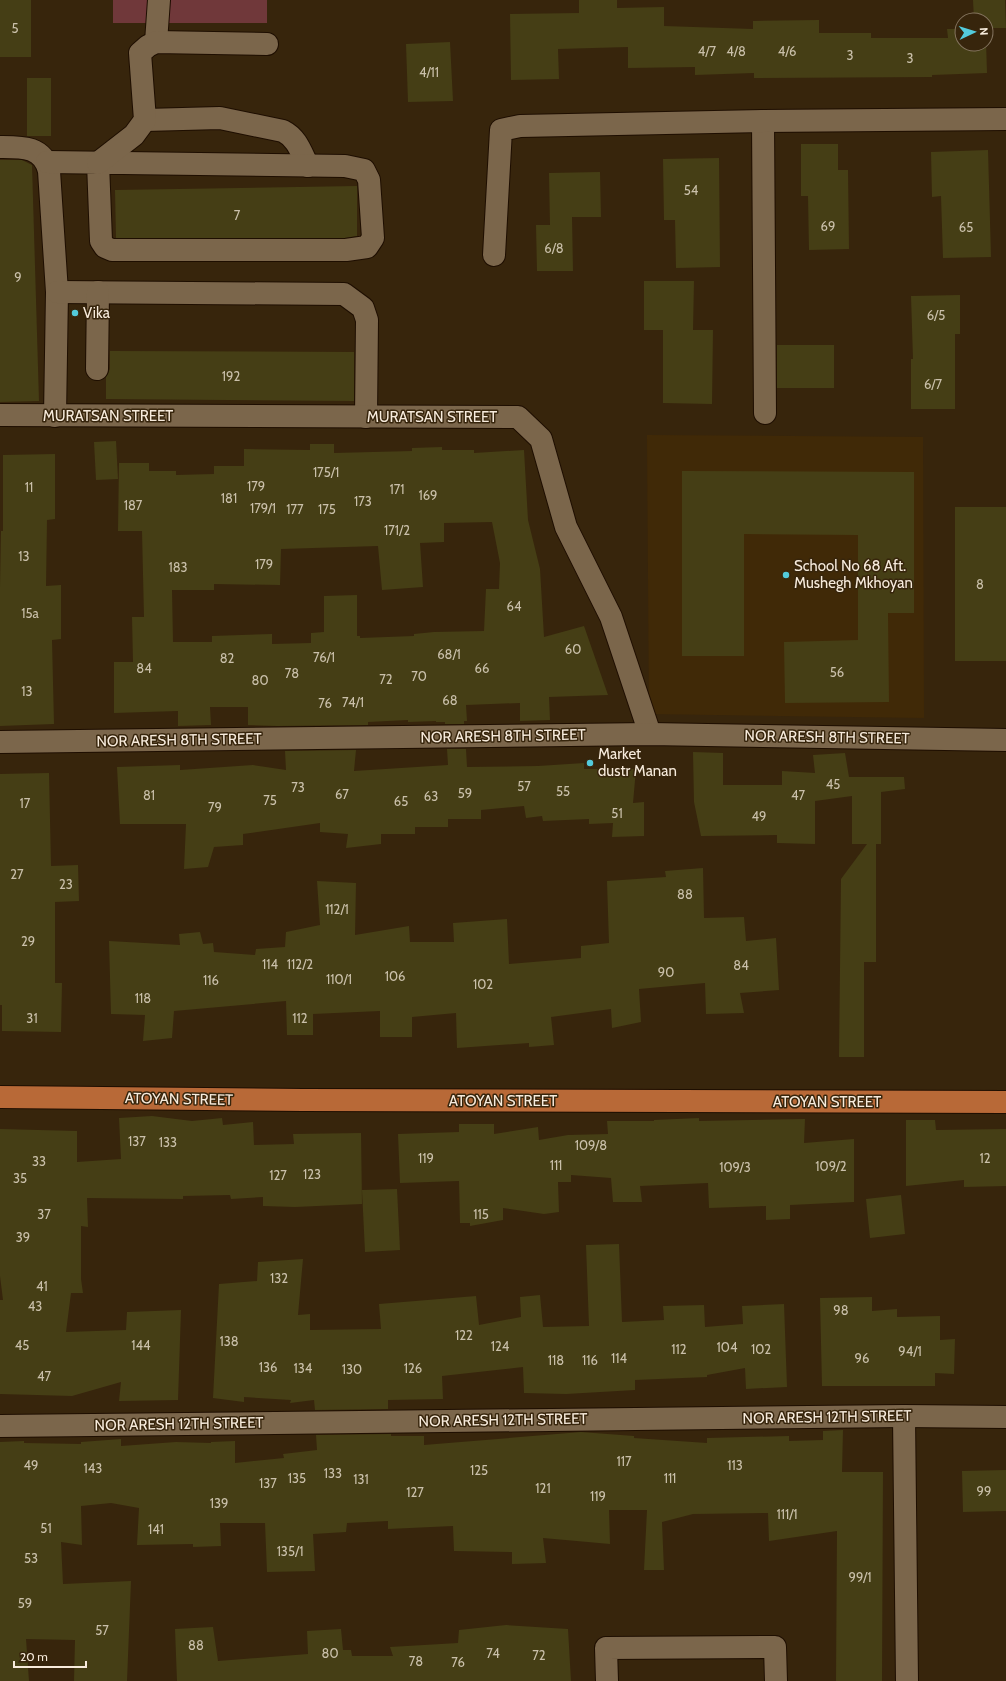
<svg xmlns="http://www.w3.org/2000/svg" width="1006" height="1681" viewBox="0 0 1006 1681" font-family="Cabin,sans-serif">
  <rect width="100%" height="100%" fill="#37250c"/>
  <polygon fill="#402907" points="647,435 923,437 924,718 649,714"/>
  <rect fill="#70383a" x="113" y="0" width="154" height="23"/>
  <g fill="#453e15" fill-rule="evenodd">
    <rect x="0" y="0" width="31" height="57"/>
    <polygon points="579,0 617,0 617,8 664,7 664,26 753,29 753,21 819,20 819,33 871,33 871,38 948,38 947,29 962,29 962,44 986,44 986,41 987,73 932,75 932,77 754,78 754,73 695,75 695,67 628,68 628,47 558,49 559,79 511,80 510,14 579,13"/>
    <polygon points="973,0 1005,0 1006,28 986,28 986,20 974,20"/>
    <polygon points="450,42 453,101 408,102 406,44"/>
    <rect x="27" y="78" width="24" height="58"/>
    <polygon points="801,144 838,144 838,170 848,170 849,249 809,250 808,196 801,196"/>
    <polygon points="988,150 991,257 943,258 941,196 932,197 931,152"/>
    <polygon points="719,158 720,267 676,268 675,220 664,220 663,159"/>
    <polygon points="0,160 22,160 32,165 39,401 0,402"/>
    <polygon points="600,172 601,217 572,217 573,271 537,271 536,225 550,225 549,173"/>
    <polygon points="357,186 357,236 345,238 116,238 115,190"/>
    <polygon points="644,281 694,281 693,330 713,330 712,404 663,403 663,330 644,330"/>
    <polygon points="960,295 960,334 955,334 955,409 911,409 911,359 913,359 911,296"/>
    <rect x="777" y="345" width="57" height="43"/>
    <polygon points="110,351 354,352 354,401 106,399 106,377 110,369"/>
    <polygon points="116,441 118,479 96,480 94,442"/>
    <path d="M310,444H334V453L412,451V448L442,447V450H474V453L524,450L528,520L540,569L544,637L584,626L608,695L549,697L550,720L520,721V703L466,705L467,721H464V724H445V722H436V721L408,722V720L368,722V725L277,726L248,725V707H210L211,725L178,726V711L114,713V662H133L132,617H144L142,531H118L119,463H149V471H176V475L214,474V466H244V449L310,450ZM492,522L500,563L499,589H486L484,631L434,632L414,634V636L360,638V636H357V595L324,596V632L311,633V643L272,644V634L212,636V642H173L172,590H214V584L280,585L281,549L378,546L382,590L423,587L420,543L444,542V523Z"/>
    <polygon points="55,454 55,519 47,520 46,586 61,585 61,639 52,640 54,724 0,726 0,587 1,531 3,531 3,455"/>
    <polygon points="682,471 914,472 914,613 888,613 889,702 785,703 784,642 858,640 858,535 744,534 744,656 682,656"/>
    <rect x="955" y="507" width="51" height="154"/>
    <polygon points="447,749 466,749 467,767 538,766 584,763 584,769 636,769 633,803 644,802 644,836 612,837 613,823 589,824 589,819 543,821 542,816 526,818 524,806 481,810 481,819 448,819 448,827 415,827 415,834 381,834 381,844 346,848 348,834 320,832 320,823 243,834 243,845 214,847 208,867 184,869 186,824 120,824 117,767 180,765 180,770 253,765 286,770 285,751 356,750 354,771 448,765"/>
    <polygon points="693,752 723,753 723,785 782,785 782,771 815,773 813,755 845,753 849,777 904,777 905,789 881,792 881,844 876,844 876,962 864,962 864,1057 839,1057 841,879 867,844 852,844 852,796 815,801 815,844 777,843 777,835 701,836 694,802"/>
    <polygon points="49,773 51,866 78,865 79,901 55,902 55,983 62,983 61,1032 2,1031 2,1005 0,1005 0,774"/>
    <polygon points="703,868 704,918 744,917 746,941 776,938 779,990 740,993 744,1013 706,1014 705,983 639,989 641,1022 612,1028 611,1009 551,1017 554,1045 529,1047 529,1043 457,1048 456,1013 412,1017 412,1037 380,1037 380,1011 313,1014 313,1035 287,1035 286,1001 174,1011 172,1038 143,1041 145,1015 111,1014 109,941 180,945 179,934 200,932 203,944 213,943 214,952 255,955 256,949 285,947 286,932 320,925 317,881 356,883 355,935 409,926 410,942 454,942 453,923 507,919 509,964 581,958 581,946 609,943 607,881 666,877 665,871"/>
    <polygon points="152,1116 192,1121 222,1118 223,1125 253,1122 254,1145 294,1144 293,1134 361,1133 362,1204 295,1207 263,1206 263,1197 231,1199 230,1195 183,1196 183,1199 87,1198 88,1227 81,1226 81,1279 83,1293 71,1293 66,1332 126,1330 127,1312 181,1310 178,1400 119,1401 121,1382 72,1396 0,1394 0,1300 3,1300 0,1276 0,1129 77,1131 77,1162 121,1159 119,1118"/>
    <polygon points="699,1118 699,1121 805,1119 804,1143 854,1139 854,1202 790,1205 790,1219 766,1220 766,1206 709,1208 708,1183 640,1186 642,1202 613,1202 611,1178 571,1175 571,1182 558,1182 559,1212 544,1214 503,1208 503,1220 470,1226 470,1223 460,1223 459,1181 400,1183 398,1134 459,1132 459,1124 494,1124 494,1134 538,1127 539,1140 568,1135 608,1134 607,1121 654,1121 654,1120"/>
    <polygon points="906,1120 935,1120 936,1130 1006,1129 1006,1186 964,1187 964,1180 906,1186"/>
    <polygon points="397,1189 400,1250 365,1252 362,1190"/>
    <polygon points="901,1195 905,1234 870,1238 866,1199"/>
    <polygon points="619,1244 622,1322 664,1320 663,1306 704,1305 705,1327 743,1324 742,1306 784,1304 787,1387 746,1389 745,1368 707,1375 707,1377 635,1380 635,1390 566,1394 524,1393 523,1367 442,1376 443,1399 388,1400 388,1409 315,1410 314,1400 290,1403 291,1400 244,1397 244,1402 213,1398 219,1284 257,1281 258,1262 303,1259 298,1315 310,1314 310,1330 381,1329 379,1304 476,1296 479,1325 521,1317 520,1297 540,1295 543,1327 589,1326 586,1245"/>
    <polygon points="872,1297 872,1311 897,1309 897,1317 940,1316 940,1340 955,1339 954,1374 935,1373 935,1386 822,1386 820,1298"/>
    <polygon points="843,1430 842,1472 883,1472 882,1681 836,1681 837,1531 769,1541 768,1513 693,1514 662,1522 664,1570 644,1570 647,1510 609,1510 610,1544 543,1538 546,1563 512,1564 512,1552 454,1551 453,1526 388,1529 388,1521 347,1523 346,1532 313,1534 315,1571 267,1572 265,1523 220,1523 221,1546 193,1547 193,1544 137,1545 139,1508 111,1503 81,1506 82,1545 61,1542 63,1584 131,1581 127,1681 74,1681 75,1640 26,1639 29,1681 0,1681 0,1442 24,1441 24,1443 81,1444 81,1442 121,1439 121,1446 176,1442 211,1443 211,1442 235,1441 235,1463 284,1458 283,1454 317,1450 316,1435 391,1434 391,1436 424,1436 424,1445 581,1432 634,1436 634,1438 707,1443 707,1438 789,1436 789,1441 823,1440 823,1431"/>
    <polygon points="1006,1470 1006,1511 963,1512 962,1471"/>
    <polygon points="506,1625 568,1629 571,1681 177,1681 175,1629 213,1627 218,1661 308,1654 307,1631 341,1629 343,1650 351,1650 352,1656 393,1656 390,1647 458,1643 459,1630"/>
  </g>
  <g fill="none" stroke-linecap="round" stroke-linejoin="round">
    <g stroke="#1e0e00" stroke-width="24">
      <g id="minor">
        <polyline points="156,42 159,0"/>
        <path d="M145,120L220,118L283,131C297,138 301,152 308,166"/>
        <polyline points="763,121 765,413"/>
        <path d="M0,147C22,147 43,146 49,171L57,292L55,416"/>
        <polyline points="47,162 345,166 364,170 369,180 373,238 367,247 346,250 112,250 105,247 101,241 98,163"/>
        <polyline points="98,163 134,135 145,120 140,53 148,46 156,42 267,44"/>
        <polyline points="494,255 501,130 520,126 763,121 1006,119"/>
        <polyline points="57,292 344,294 363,308 367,320 366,417"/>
        <polyline points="97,369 98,292"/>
        <polyline points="0,415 518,417 541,439 566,527 611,617 650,734"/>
        <polyline points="0,742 650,734 1006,740"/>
        <polyline points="904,1416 907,1681"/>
        <polyline points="0,1426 904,1416 1006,1417"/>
        <polyline points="607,1681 606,1648 775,1647 776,1681"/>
      </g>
    </g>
    <g stroke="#1e0e00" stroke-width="24">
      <polyline id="major" points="0,1097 303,1100 1006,1102"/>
    </g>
    <use href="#minor" stroke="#7b664b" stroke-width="22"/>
    <use href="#major" stroke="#b86937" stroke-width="22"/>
  </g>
  <g fill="#53cbdc" stroke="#37250c" stroke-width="1.5">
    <circle cx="75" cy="313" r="4"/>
    <circle cx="786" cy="575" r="4"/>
    <circle cx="590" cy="763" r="4"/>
  </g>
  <g text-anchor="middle" stroke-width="3" stroke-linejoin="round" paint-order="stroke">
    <g font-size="13" fill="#cac0aa">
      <text x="15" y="33">5</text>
      <text x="707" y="56">4/7</text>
      <text x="736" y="56">4/8</text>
      <text x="787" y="56">4/6</text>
      <text x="850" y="60">3</text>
      <text x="910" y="63">3</text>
      <text x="429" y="77">4/11</text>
      <text x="691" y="195">54</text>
      <text x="237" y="220">7</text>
      <text x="828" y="231">69</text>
      <text x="966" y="232">65</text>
      <text x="554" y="253">6/8</text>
      <text x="18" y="282">9</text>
      <text x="936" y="320">6/5</text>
      <text x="231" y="381">192</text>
      <text x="933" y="389">6/7</text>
      <text x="326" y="477">175/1</text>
      <text x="256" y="491">179</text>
      <text x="29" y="492">11</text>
      <text x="397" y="494">171</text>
      <text x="428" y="500">169</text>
      <text x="229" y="503">181</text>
      <text x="363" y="506">173</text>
      <text x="133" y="510">187</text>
      <text x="263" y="513">179/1</text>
      <text x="295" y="514">177</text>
      <text x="327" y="514">175</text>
      <text x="397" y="535">171/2</text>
      <text x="24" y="561">13</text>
      <text x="264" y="569">179</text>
      <text x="178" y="572">183</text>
      <text x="980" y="589">8</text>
      <text x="514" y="611">64</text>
      <text x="30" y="618">15a</text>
      <text x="573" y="654">60</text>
      <text x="449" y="659">68/1</text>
      <text x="324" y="662">76/1</text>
      <text x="227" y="663">82</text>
      <text x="144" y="673">84</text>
      <text x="482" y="673">66</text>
      <text x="837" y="677">56</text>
      <text x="292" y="678">78</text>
      <text x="419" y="681">70</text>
      <text x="386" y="684">72</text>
      <text x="260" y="685">80</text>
      <text x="27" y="696">13</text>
      <text x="450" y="705">68</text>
      <text x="353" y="707">74/1</text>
      <text x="325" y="708">76</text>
      <text x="833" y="789">45</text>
      <text x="524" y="791">57</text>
      <text x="298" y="792">73</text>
      <text x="563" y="796">55</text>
      <text x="465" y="798">59</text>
      <text x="342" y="799">67</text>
      <text x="149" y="800">81</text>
      <text x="798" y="800">47</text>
      <text x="431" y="801">63</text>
      <text x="270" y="805">75</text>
      <text x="401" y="806">65</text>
      <text x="25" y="808">17</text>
      <text x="215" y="812">79</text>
      <text x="617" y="818">51</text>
      <text x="759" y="821">49</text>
      <text x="17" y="879">27</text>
      <text x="66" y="889">23</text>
      <text x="685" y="899">88</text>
      <text x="337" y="914">112/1</text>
      <text x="28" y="946">29</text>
      <text x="270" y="969">114</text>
      <text x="300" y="969">112/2</text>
      <text x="741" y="970">84</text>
      <text x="666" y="977">90</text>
      <text x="395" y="981">106</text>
      <text x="339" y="984">110/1</text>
      <text x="211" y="985">116</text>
      <text x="483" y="989">102</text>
      <text x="143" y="1003">118</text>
      <text x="32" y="1023">31</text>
      <text x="300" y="1023">112</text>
      <text x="137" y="1146">137</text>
      <text x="168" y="1147">133</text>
      <text x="591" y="1150">109/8</text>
      <text x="426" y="1163">119</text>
      <text x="985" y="1163">12</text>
      <text x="39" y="1166">33</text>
      <text x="556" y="1170">111</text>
      <text x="831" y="1171">109/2</text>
      <text x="735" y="1172">109/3</text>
      <text x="312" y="1179">123</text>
      <text x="278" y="1180">127</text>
      <text x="20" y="1183">35</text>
      <text x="44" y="1219">37</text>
      <text x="481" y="1219">115</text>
      <text x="23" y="1242">39</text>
      <text x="279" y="1283">132</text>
      <text x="42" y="1291">41</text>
      <text x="35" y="1311">43</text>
      <text x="841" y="1315">98</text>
      <text x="464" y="1340">122</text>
      <text x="229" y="1346">138</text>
      <text x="22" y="1350">45</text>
      <text x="141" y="1350">144</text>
      <text x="500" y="1351">124</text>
      <text x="727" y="1352">104</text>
      <text x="679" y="1354">112</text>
      <text x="761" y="1354">102</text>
      <text x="910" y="1356">94/1</text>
      <text x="619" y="1363">114</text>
      <text x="862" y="1363">96</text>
      <text x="556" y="1365">118</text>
      <text x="590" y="1365">116</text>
      <text x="268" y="1372">136</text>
      <text x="303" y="1373">134</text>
      <text x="413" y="1373">126</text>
      <text x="352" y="1374">130</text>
      <text x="44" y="1381">47</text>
      <text x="624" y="1466">117</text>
      <text x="31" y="1470">49</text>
      <text x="735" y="1470">113</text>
      <text x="93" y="1473">143</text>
      <text x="479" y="1475">125</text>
      <text x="333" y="1478">133</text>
      <text x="297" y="1483">135</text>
      <text x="670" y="1483">111</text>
      <text x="361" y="1484">131</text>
      <text x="268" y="1488">137</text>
      <text x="543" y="1493">121</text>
      <text x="984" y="1496">99</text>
      <text x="415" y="1497">127</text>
      <text x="598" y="1501">119</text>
      <text x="219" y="1508">139</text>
      <text x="787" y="1519">111/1</text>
      <text x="46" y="1533">51</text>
      <text x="156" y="1534">141</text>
      <text x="290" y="1556">135/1</text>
      <text x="31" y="1563">53</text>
      <text x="860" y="1582">99/1</text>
      <text x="25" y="1608">59</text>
      <text x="102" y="1635">57</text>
      <text x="196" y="1650">88</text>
      <text x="330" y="1658">80</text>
      <text x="493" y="1658">74</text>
      <text x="539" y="1660">72</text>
      <text x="416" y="1666">78</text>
      <text x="458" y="1667">76</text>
    </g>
    <g font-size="15" fill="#f7ebdc" stroke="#37250c" text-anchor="start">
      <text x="83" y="318">Vika</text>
      <text x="794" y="571">School No 68 Aft.<tspan x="794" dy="17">Mushegh Mkhoyan</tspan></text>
      <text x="598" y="759">Market<tspan x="598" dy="17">dustr Manan</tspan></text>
    </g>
    <g font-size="15" fill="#f7ebdc" stroke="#37250c">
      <text x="108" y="421">MURATSAN STREET</text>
      <text x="432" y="422">MURATSAN STREET</text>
      <text transform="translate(503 736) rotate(-1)" y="5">NOR ARESH 8TH STREET</text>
      <text transform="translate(827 737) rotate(1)" y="5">NOR ARESH 8TH STREET</text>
      <text transform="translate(179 740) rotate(-1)" y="5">NOR ARESH 8TH STREET</text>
      <text transform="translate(179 1099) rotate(1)" y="5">ATOYAN STREET</text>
      <text x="503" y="1106">ATOYAN STREET</text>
      <text x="827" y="1107">ATOYAN STREET</text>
      <text transform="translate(827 1417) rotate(-1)" y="5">NOR ARESH 12TH STREET</text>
      <text transform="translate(503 1420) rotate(-1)" y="5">NOR ARESH 12TH STREET</text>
      <text transform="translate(179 1424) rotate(-1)" y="5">NOR ARESH 12TH STREET</text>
    </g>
  </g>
  <g transform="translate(974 32) rotate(86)"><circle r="19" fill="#37250c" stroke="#84745f"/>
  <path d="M0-3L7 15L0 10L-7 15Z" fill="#53cbdc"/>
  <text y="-6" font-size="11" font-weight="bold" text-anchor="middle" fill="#f7ebdc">N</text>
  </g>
  <path d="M14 1661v6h72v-6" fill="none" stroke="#f7ebdc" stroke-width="2"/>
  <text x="20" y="1661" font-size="12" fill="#f7ebdc" stroke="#37250c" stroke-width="3" paint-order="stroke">20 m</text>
</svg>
